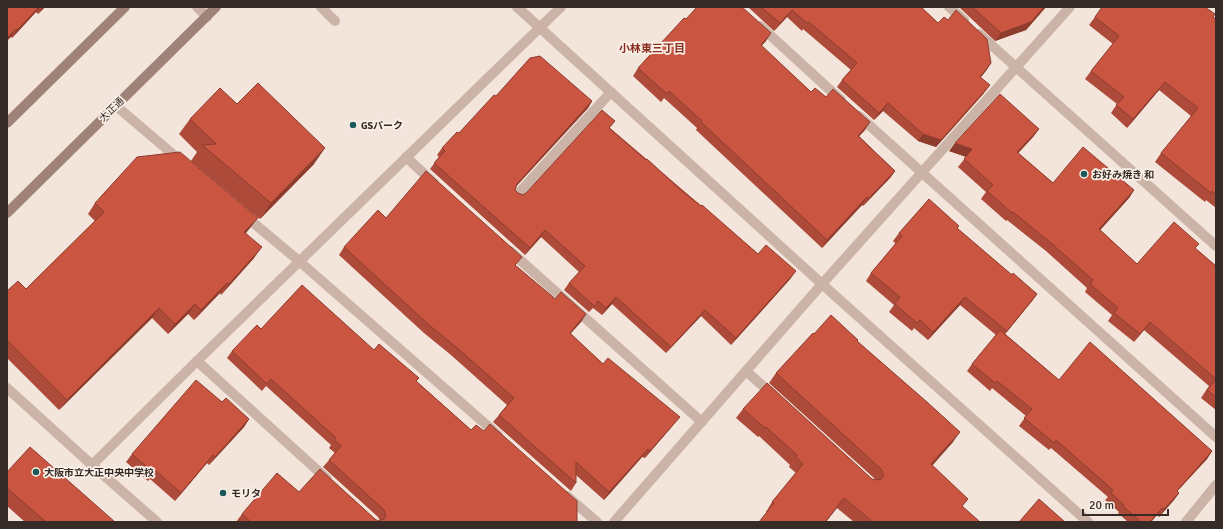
<svg xmlns="http://www.w3.org/2000/svg" width="1223" height="529" viewBox="0 0 1223 529" font-family="Signika,'Noto Sans JP',sans-serif">
  <rect width="100%" height="100%" fill="#f3e5db"/>
  <g fill="none" stroke-linecap="round" stroke-linejoin="round">
    <g stroke="#cbb4a7" stroke-width="10">
      <polyline points="321,7 335,21"/>
      <polyline points="746,371 773,395"/>
    </g>
    <g stroke="#cbb4a7" stroke-width="10">
      <polyline points="949,7 964,20"/>
      <polyline points="760,26 841,100"/>
      <polyline points="979,34 1216,246"/>
      <polyline points="859,116 1216,437"/>
      <polyline points="406,157 434,183"/>
      <polyline points="517,195 611,92"/>
      <polyline points="510,251 702,422"/>
      <polyline points="197,361 327,479"/>
      <polyline points="7,388 92,465 157,522"/>
      <polyline points="92,465 197,361 561,7"/>
    </g>
    <g stroke="#cbb4a7" stroke-width="10">
      <polyline points="197,7 207,17"/>
      <polyline points="517,7 822,284 1088,522"/>
      <polyline points="115,105 182,162"/>
      <polyline points="244,215 299,261 498,435"/>
      <polyline points="567,496 597,522"/>
      <polyline points="614,522 822,284 1070,7"/>
      <polyline points="1186,522 1216,485"/>
    </g>
    <g stroke="#9f8278" stroke-width="10">
      <polyline points="7,123 125,7"/>
      <polyline points="7,213 216,7"/>
    </g>
  </g>
  <g fill="#ae4a39">
    <polygon points="7,7 45,7 38,14 36,12 12,38 11,37"/>
    <polygon points="748,7 921,7 938,23 991,63 981,77 984,93 936,147 918,141 883,111 874,120 837,87 842,80 851,70 803,29 802,31 787,17 774,31"/>
    <polygon points="960,7 1046,7 1026,30 995,41 960,8"/>
    <polygon points="1095,17 1213,17 1216,19 1216,208 1206,200 1205,202 1155,162 1161,153 1191,116 1159,90 1127,128 1111,113 1117,104 1085,79 1091,71 1113,44 1089,25"/>
    <polygon points="686,19 766,41 761,46 811,92 826,97 865,130 859,136 895,171 890,178 863,206 862,205 822,248 696,130 697,128 664,98 661,102 633,76 638,68"/>
    <polygon points="496,96 592,101 588,108 516,186 515,190 518,193 523,195 526,193 610,128 758,254 791,278 731,345 701,316 666,353 612,304 602,315 593,308 589,312 564,290 569,283 579,272 541,237 525,255 430,169 439,157 437,155 442,148 459,133"/>
    <polygon points="237,104 314,164 260,219 191,161 197,152 179,134 190,119"/>
    <polygon points="1039,129 1033,137 1018,153 1053,183 1134,190 1129,198 1100,230 1137,264 1195,249 1216,266 1216,410 1201,398 1209,386 1144,330 1134,342 1108,321 1112,315 1085,292 1087,288 1046,251 1007,220 1006,221 981,199 986,192 958,167 966,157 949,151"/>
    <polygon points="95,203 250,228 246,233 254,258 221,295 220,293 194,320 188,314 168,334 152,318 59,410 7,358 7,291 26,289 95,221 88,214"/>
    <polygon points="386,218 515,266 555,299 586,314 581,322 570,334 603,364 674,424 645,458 642,457 604,500 576,475 576,483 571,491 493,422 499,415 507,405 451,355 424,333 339,255 344,247"/>
    <polygon points="957,229 1012,275 1037,294 1032,301 1005,334 1059,380 1212,451 1207,459 1177,491 1179,493 1174,500 1159,517 1157,515 1151,522 1128,522 1118,513 1119,512 1105,500 1108,497 1051,448 1049,450 1019,426 1026,416 992,388 990,391 967,371 972,364 996,335 960,305 928,340 914,328 912,331 889,312 894,305 866,281 871,273 896,244 893,241 899,233"/>
    <polygon points="261,329 374,350 416,381 471,430 577,522 236,522 242,514 299,492 378,521 380,521 378,517 323,467 335,453 329,448 331,445 266,386 262,391 227,358 232,351"/>
    <polygon points="814,334 857,341 953,442 932,465 963,507 980,522 854,522 837,508 766,513 766,512 772,502 796,473 789,467 790,465 759,436 758,437 736,418 743,409 872,479 875,479 769,383 776,373"/>
    <polygon points="222,402 249,419 244,427 209,465 207,463 175,501 150,479 148,481 126,462 132,454"/>
    <polygon points="7,472 115,522 25,522 7,506"/>
  </g>
  <g fill="#8d3c2e">
    <polygon points="39,7 40,7 36,12 12,38 17,30"/>
    <polygon points="43,7 45,7 38,14"/>
    <polygon points="1044,7 1046,7 1026,30 995,41 1001,33"/>
    <polygon points="792,10 787,17 774,31 780,23"/>
    <polygon points="16,29 11,37 7,41 7,38"/>
    <polygon points="771,33 766,41 755,53 761,45"/>
    <polygon points="991,63 986,71 975,84 980,77"/>
    <polygon points="1165,82 1159,90 1127,128 1133,119"/>
    <polygon points="990,85 984,93 936,147 918,141 923,134"/>
    <polygon points="592,101 588,108 512,191 517,184"/>
    <polygon points="888,103 883,111 874,120 879,113"/>
    <polygon points="870,122 865,130 853,143 858,136"/>
    <polygon points="1039,129 1033,137 1012,160 1017,152"/>
    <polygon points="955,143 972,149 967,157 949,151"/>
    <polygon points="325,148 314,164 260,219 271,203"/>
    <polygon points="895,171 890,178 863,206 868,199"/>
    <polygon points="1134,190 1129,198 1094,237 1099,229"/>
    <polygon points="867,197 862,205 822,248 827,240"/>
    <polygon points="258,218 250,228 237,242 244,232"/>
    <polygon points="545,230 541,237 525,255 530,248"/>
    <polygon points="262,247 254,258 221,295 229,284"/>
    <polygon points="796,271 791,278 731,345 736,338"/>
    <polygon points="227,283 220,293 194,320 201,310"/>
    <polygon points="1037,294 1032,301 1001,339 1007,331"/>
    <polygon points="616,297 612,304 602,315 606,308"/>
    <polygon points="965,297 960,305 928,340 933,332"/>
    <polygon points="195,304 188,314 168,334 175,324"/>
    <polygon points="159,308 152,318 59,410 67,400"/>
    <polygon points="705,310 701,316 666,353 671,347"/>
    <polygon points="586,314 581,322 564,341 570,333"/>
    <polygon points="1150,322 1144,330 1134,342 1140,334"/>
    <polygon points="680,417 674,424 645,458 650,451"/>
    <polygon points="249,419 244,427 209,465 215,457"/>
    <polygon points="960,432 953,442 925,474 931,464"/>
    <polygon points="648,449 642,457 604,500 609,492"/>
    <polygon points="1212,451 1207,459 1171,498 1177,491"/>
    <polygon points="213,455 207,463 175,501 181,493"/>
    <polygon points="1179,493 1174,500 1159,517 1164,509"/>
    <polygon points="844,498 837,508 826,522 825,522"/>
    <polygon points="1162,508 1157,515 1151,522 1150,522"/>
  </g>
  <g fill="#ca5642" stroke="#8d3c2e">
    <polygon points="7,7 39,7 17,30 16,29 7,38"/>
    <polygon points="697,7 742,7 771,33 761,45 811,92 815,88 826,97 833,89 870,122 858,136 895,171 868,199 867,197 827,240 701,122 702,121 669,91 667,94 638,68 684,18 686,19"/>
    <polygon points="761,7 921,7 938,23 944,17 948,20 956,10 987,39 991,63 980,77 990,85 941,140 923,134 888,103 879,113 842,80 857,63 809,22 807,23 792,10 780,23"/>
    <polygon points="972,7 1044,7 1031,22 1001,33"/>
    <polygon points="1102,7 1205,7 1215,14 1213,17 1216,19 1216,195 1212,191 1211,193 1161,153 1198,108 1165,82 1133,119 1116,105 1124,97 1091,71 1119,36 1095,17"/>
    <polygon points="540,56 592,101 517,184 515,190 518,193 523,195 526,193 602,110 615,121 609,128 646,160 647,159 683,192 701,206 702,205 758,254 766,245 796,271 736,338 705,310 671,347 616,297 606,308 598,301 594,306 569,283 585,266 545,230 530,248 434,163 445,151 442,148 457,132 459,133 494,95 496,96 530,58"/>
    <polygon points="258,83 325,148 271,203 202,145 216,144 190,119 220,88 237,104"/>
    <polygon points="1000,94 1039,129 1017,152 1053,183 1083,147 1134,190 1099,229 1137,264 1174,222 1199,244 1195,248 1216,266 1216,397 1207,390 1216,379 1150,322 1140,334 1114,313 1118,308 1090,284 1093,280 1051,243 1013,212 1012,213 987,191 993,185 964,159 972,149 955,143"/>
    <polygon points="180,152 258,218 244,232 262,247 229,284 227,283 201,310 195,304 175,324 159,308 67,400 7,340 7,291 18,281 26,289 104,212 95,203 137,157"/>
    <polygon points="426,171 522,257 515,265 553,297 555,299 561,292 586,314 570,333 603,364 608,358 680,417 650,451 648,449 609,492 576,462 576,483 499,415 514,398 456,347 429,325 344,247 378,210 386,218"/>
    <polygon points="929,199 959,226 957,228 1012,275 1013,273 1037,294 1007,331 965,297 933,332 920,320 917,323 895,304 900,297 871,273 902,236 899,233"/>
    <polygon points="302,285 374,350 379,344 419,378 416,381 471,430 476,425 484,431 490,424 577,501 577,522 251,522 242,514 277,473 299,492 320,469 375,519 378,521 384,519 386,516 384,510 329,460 341,446 334,440 336,438 271,379 267,384 232,351 257,325 261,329"/>
    <polygon points="831,315 858,340 857,341 927,402 960,432 931,464 968,499 962,506 980,522 873,522 844,498 825,522 759,522 774,503 772,502 803,464 796,457 797,455 766,427 765,428 743,409 767,383 872,479 878,480 881,479 883,476 883,473 881,469 776,373 813,333 814,334"/>
    <polygon points="1000,330 1059,380 1090,342 1212,451 1177,491 1179,493 1164,509 1162,508 1150,522 1141,522 1123,506 1124,505 1111,493 1113,490 1056,440 1054,443 1024,418 1032,409 997,381 995,383 972,364"/>
    <polygon points="196,380 222,402 226,398 249,419 215,457 213,455 181,493 156,471 154,473 132,454"/>
    <polygon points="30,447 115,522 46,522 7,488 7,472"/>
    <polygon points="1039,499 1065,522 1019,522"/>
  </g>
  <g fill="#1c5a59" stroke="#faf0e8" stroke-width="1.5">
    <circle cx="353" cy="125" r="4"/>
    <circle cx="1084" cy="174" r="4"/>
    <circle cx="36" cy="472" r="4"/>
    <circle cx="223" cy="493" r="4"/>
  </g>
  <g text-anchor="middle" stroke-width="3.5" stroke-linejoin="round" paint-order="stroke">
    <g font-size="10" fill="#372b28" stroke="#faf0e8">
      <text transform="translate(111 109) rotate(-44)" y="4">大正通</text>
    </g>
    <g font-size="10" font-weight="bold" fill="#372b28" stroke="#faf0e8" text-anchor="start">
      <text x="361" y="129">GSパーク</text>
      <text x="1092" y="178">お好み焼き 和</text>
      <text x="44" y="476">大阪市立大正中央中学校</text>
      <text x="231" y="497">モリタ</text>
    </g>
    <g font-size="11" font-weight="bold" fill="#892d1e" stroke="#faf0e8">
      <text x="652" y="52">小林東三丁目</text>
    </g>
  </g>
  <rect width="1223" height="529" fill="none" stroke="#372b28" stroke-width="16"/>
  <path d="M1083 509v6h85v-6" fill="none" stroke="#372b28" stroke-width="2"/>
  <text x="1089" y="509" font-size="12" fill="#372b28" stroke="#faf0e8" stroke-width="3" paint-order="stroke">20 m</text>
</svg>
